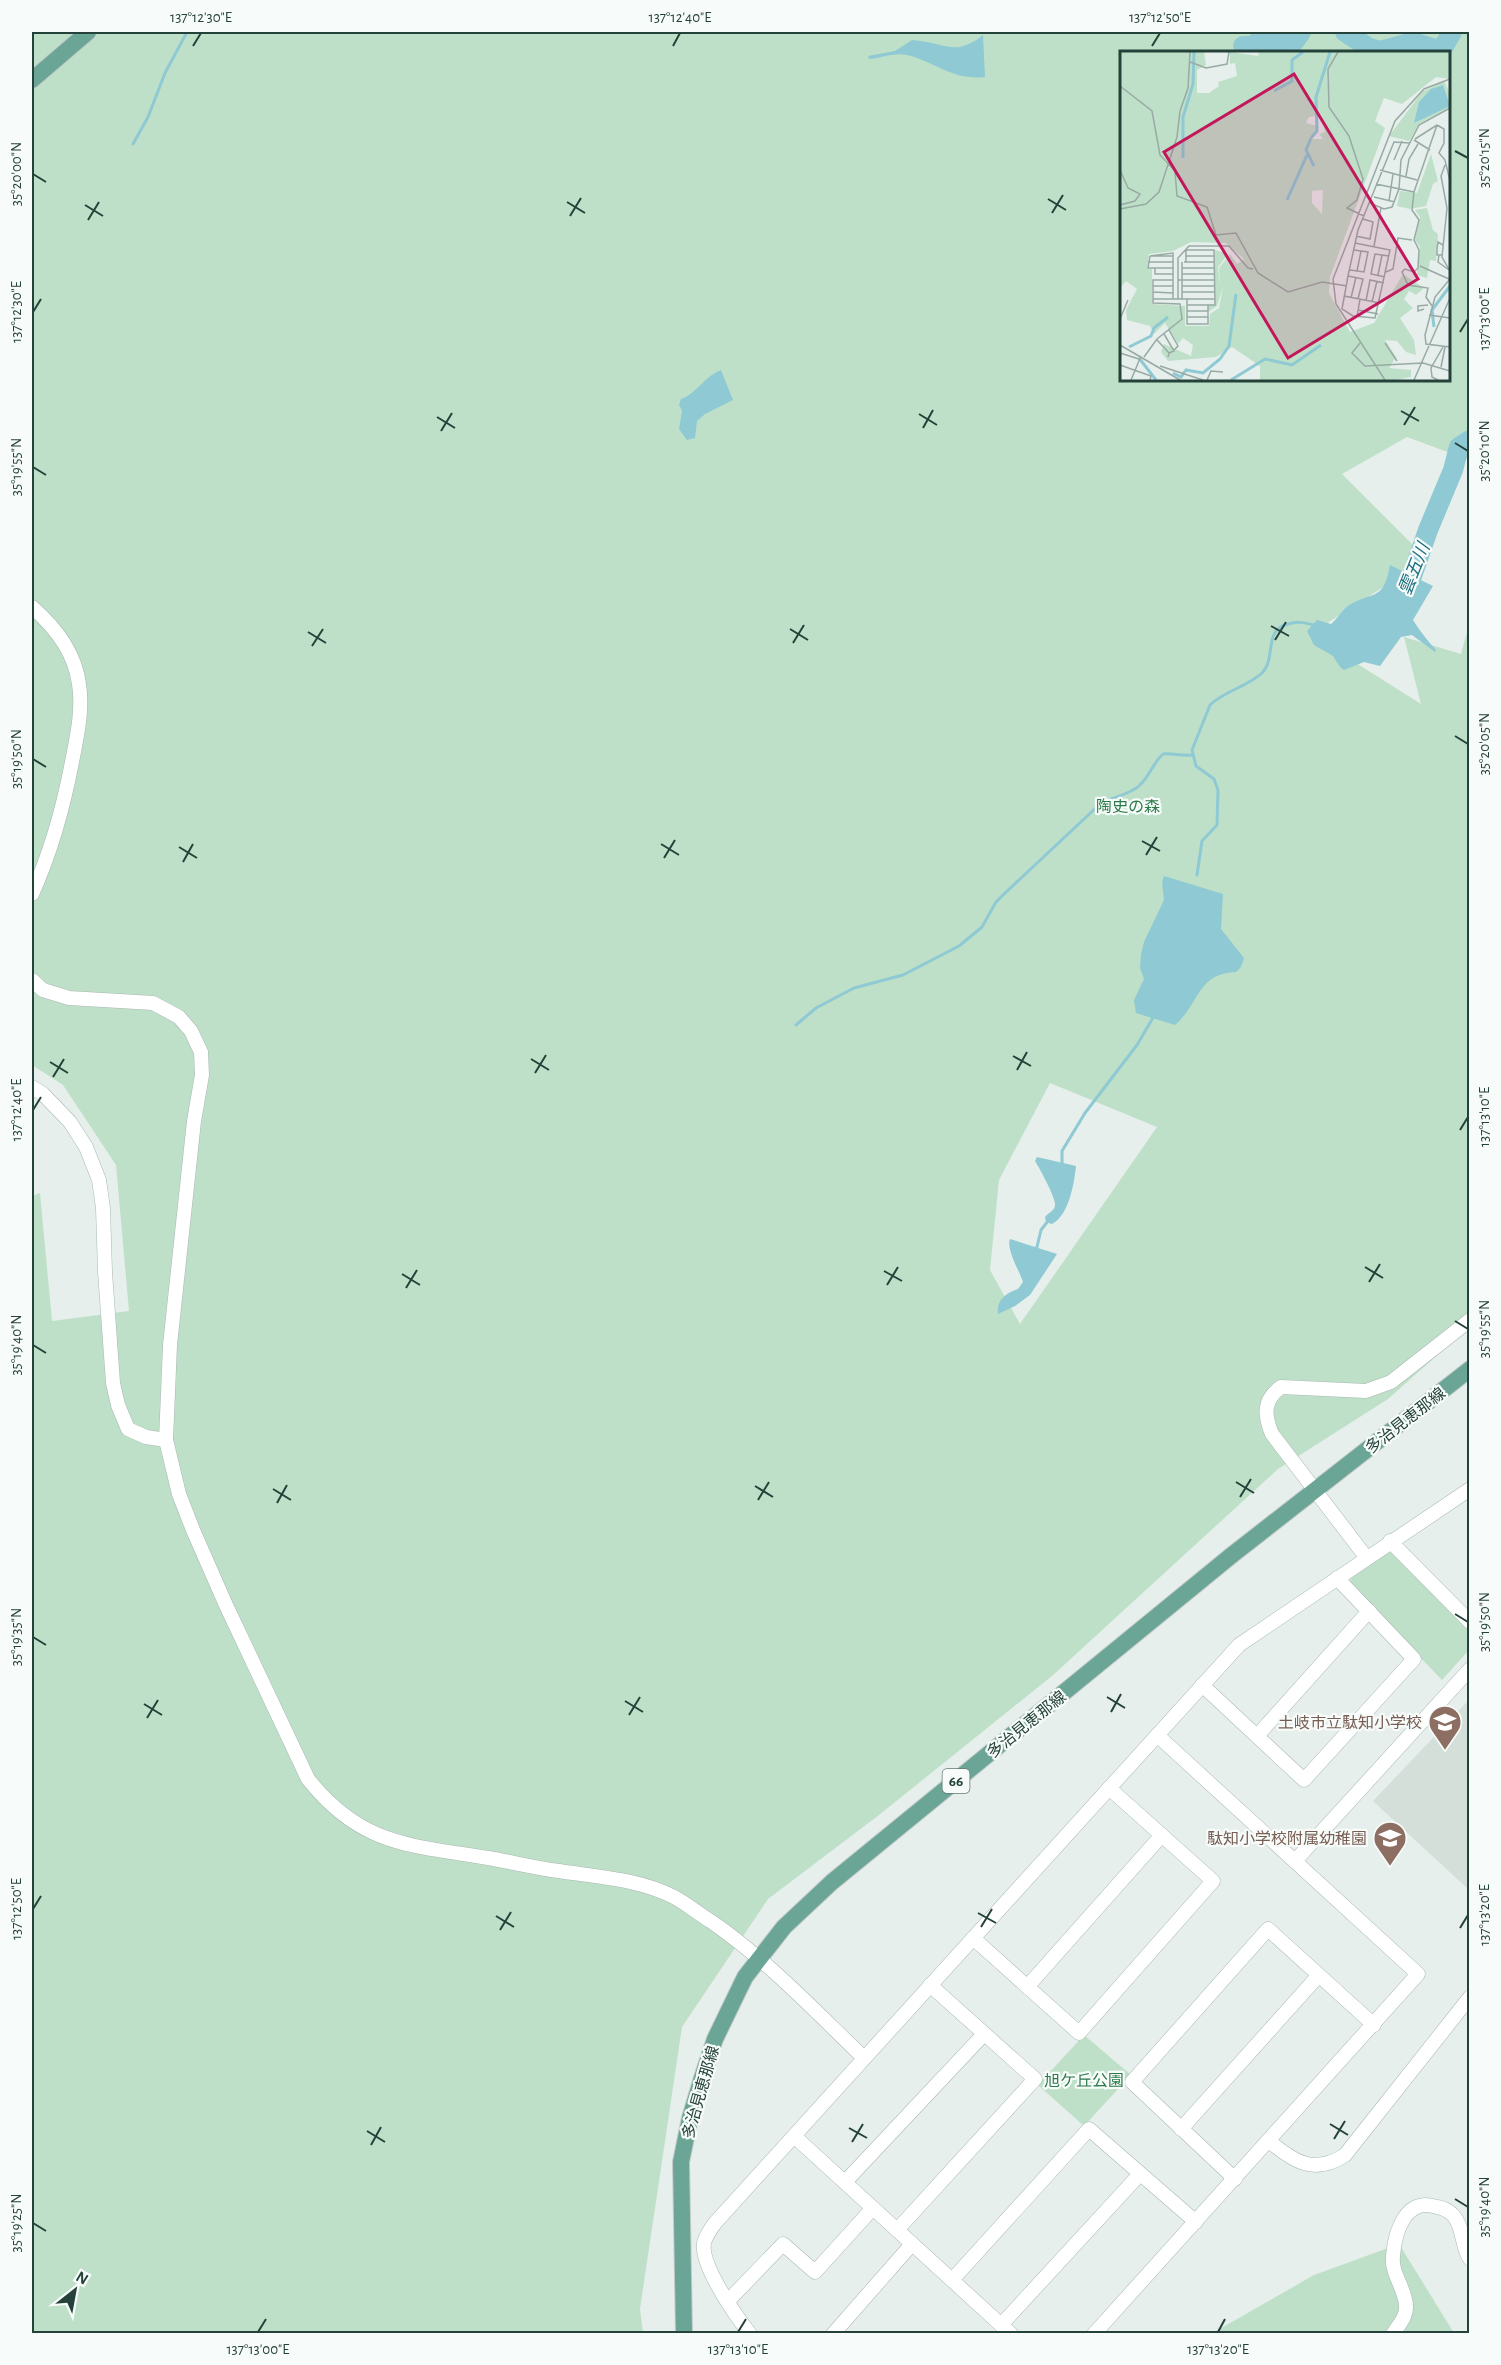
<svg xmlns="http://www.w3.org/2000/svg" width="1501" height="2365" viewBox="0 0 1501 2365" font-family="'Alegreya Sans','Noto Sans JP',sans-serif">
  <rect width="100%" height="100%" fill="#e6efeb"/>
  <polygon fill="#d4dfda" points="1469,1700 1469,1890 1373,1801"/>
  <g fill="#bfe0c8" fill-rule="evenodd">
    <path d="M32,32H1469V460L1407,437L1342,474L1427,559L1310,634L1421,704L1404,637L1461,654L1469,625V1327L1388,1399L1278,1469L1052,1676L879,1815L768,1899L682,2027L640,2309L643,2333L32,2334V1196L40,1193L52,1321L129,1311L116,1165L63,1085L32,1065ZM1122,52H1448V380H1122ZM1050,1083L1157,1127L1020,1324L990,1270L999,1180Z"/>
    <polygon points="1390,1551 1395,1553 1469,1629 1469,1650 1442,1680 1350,1585 1351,1577"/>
    <polygon points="1084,2035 1131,2075 1084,2126 1038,2085"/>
    <polygon points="1399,2244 1454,2333 1211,2334 1314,2275"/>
  </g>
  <g fill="#8ec9d4">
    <path d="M983,35L985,77C953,81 936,62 907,55C895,52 881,58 869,59L868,56L895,51L912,40C945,42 954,58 983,35Z"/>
    <path d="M721,370L733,400L705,414L697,421L695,438L687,440L679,429L682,411L679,405L681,399C696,394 705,376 721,370Z"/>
    <path d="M1390,565L1433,586L1413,620C1420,631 1427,640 1436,650L1435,652L1412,635L1401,637L1380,666L1364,662L1344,670L1340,667L1333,656L1314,645L1307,631L1317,620L1331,624C1337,619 1342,610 1348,606C1373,590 1383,603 1390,565Z"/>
    <path d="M1164,876L1223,894L1221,929L1244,958L1241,967L1236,972C1197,973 1199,1005 1175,1025L1136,1013L1134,1000L1144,979L1140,968L1141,954L1144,942L1164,900L1162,882Z"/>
    <path d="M1037,1157L1076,1166C1074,1184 1069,1215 1052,1224L1046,1222L1045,1217C1048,1213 1054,1211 1055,1206C1057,1200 1040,1169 1035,1161Z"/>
    <path d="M1010,1239L1057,1254L1030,1295L1015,1306L998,1314C996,1300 1006,1293 1018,1289L1023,1282C1019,1270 1006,1249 1010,1239Z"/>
  </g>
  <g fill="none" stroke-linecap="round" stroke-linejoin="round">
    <g stroke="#8ec9d4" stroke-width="3">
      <polyline points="133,144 148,117 165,73 187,32"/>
      <path d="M1197,875L1202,841L1217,825L1218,790L1214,779L1196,766L1192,750L1210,705C1224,691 1247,687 1262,673C1276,659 1264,632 1285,625C1296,621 1303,622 1313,625"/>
      <path d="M796,1025L816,1008L854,988L903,975L959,946L982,927L996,902L1004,894L1099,805C1111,797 1129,795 1139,786C1149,777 1153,763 1163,754C1170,753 1183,756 1193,755"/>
      <polyline points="1062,1166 1062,1151 1085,1113 1137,1045 1154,1016"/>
      <polyline points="1036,1251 1041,1230 1048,1221"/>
    </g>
    <g stroke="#8ec9d4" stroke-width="20">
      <polyline points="1345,32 1369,48 1381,51 1413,42 1435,49 1440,48 1444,46 1452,32"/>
      <polyline points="1243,46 1251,46 1262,40 1293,43 1301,32"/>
      <polyline points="1404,599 1428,530 1453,470 1459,447 1470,440"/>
    </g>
    <g stroke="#a8b8b2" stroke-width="15">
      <g id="minor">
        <path d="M32,607C55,627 75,653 79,684C83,710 77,736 72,762C63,809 52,850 32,894"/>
        <path d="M32,980L43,990L69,998L153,1003L179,1017L191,1031L201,1052L202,1075L194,1121L170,1345L166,1440L179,1494L193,1530L225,1603L308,1779C361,1846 410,1845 488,1858C512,1862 535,1868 559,1871C598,1877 639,1879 674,1897C687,1904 699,1914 712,1922C768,1961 815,2011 864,2058"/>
        <polyline points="32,1087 43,1094 70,1122 86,1147 99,1180 103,1208 105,1272 113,1383 118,1405 128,1429 146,1437 166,1440"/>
        <polyline points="1390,1541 1470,1622"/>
        <path d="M1366,1557L1272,1434C1264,1415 1263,1400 1281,1387L1366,1391L1391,1382L1470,1320"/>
        <polyline points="1202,1685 1304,1780 1414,1659 1337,1578"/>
        <polyline points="1257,1736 1369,1611"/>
        <polyline points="1295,1861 1470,1669"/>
        <polyline points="973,1938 1079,2033 1213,1881 1109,1788"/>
        <polyline points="1027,1987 1162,1835"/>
        <polyline points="1181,2129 1319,1975"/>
        <polyline points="794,2136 1011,2334"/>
        <path d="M1269,2141C1294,2162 1314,2175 1345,2155L1470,1997"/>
        <polyline points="1235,2179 1132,2082 1268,1929 1374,2025"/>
        <polyline points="845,2182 984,2034"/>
        <polyline points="897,2230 1035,2079 930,1985"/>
        <polyline points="952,2280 1089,2129 1196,2222"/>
        <polyline points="728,2301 783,2244 815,2272 873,2208"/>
        <polyline points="1001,2325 1140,2174"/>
        <path d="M750,2334C736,2316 700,2265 704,2243C706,2235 711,2229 715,2223L1239,1645L1470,1489"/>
        <polyline points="833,2334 912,2244"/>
        <polyline points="1094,2334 1418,1974 1157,1735"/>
        <path d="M1393,2334C1399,2324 1407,2317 1406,2305C1405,2288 1391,2274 1393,2256C1395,2231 1406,2196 1437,2207C1443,2208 1449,2211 1453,2215C1464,2227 1461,2246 1470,2259"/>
      </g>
    </g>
    <g stroke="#c2cac8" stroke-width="18">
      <g id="major">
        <polyline points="32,80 88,32"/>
        <polyline points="684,2334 681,2162 690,2118 702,2078 715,2039 745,1977 784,1927 832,1882 1232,1555 1470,1369"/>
      </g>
    </g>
    <use href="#minor" stroke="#fff" stroke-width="14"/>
    <use href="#major" stroke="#6aa596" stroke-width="16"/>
  </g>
  <path fill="none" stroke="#24423a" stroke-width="2" d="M193,46L201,33M673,46L680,33M1152,46L1160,33M1455,151L1468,158M33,174L46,182M1048,199L1066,210M567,202L585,213M85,205L103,216M1052,213L1063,195M570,216L581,198M88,220L99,202M33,312L41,299M1460,332L1468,319M1401,411L1419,421M919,414L937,425M437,417L455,428M1404,425L1415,407M923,428L933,410M441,431L452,413M1455,443L1468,451M33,467L46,475M1271,626L1289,636M790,629L808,640M308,632L326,643M1275,640L1286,622M793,643L804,625M312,646L323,629M1455,736L1468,744M33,759L46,767M1142,841L1160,851M661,844L679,855M179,847L197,858M1146,855L1157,837M664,858L675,840M183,862L193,844M1013,1056L1031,1066M531,1059L549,1070M50,1062L68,1073M1017,1070L1027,1052M535,1073L546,1055M53,1077L64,1059M33,1110L41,1097M1460,1130L1468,1117M1365,1267L1383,1278M884,1271L902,1281M402,1274L420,1285M1369,1282L1380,1264M887,1285L898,1267M406,1288L417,1270M1455,1321L1468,1329M33,1345L46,1353M1236,1482L1254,1493M755,1486L773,1497M273,1489L291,1500M1240,1497L1251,1479M758,1500L769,1482M277,1503L287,1485M1455,1614L1468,1622M33,1637L46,1645M1107,1697L1125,1708M625,1701L643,1712M144,1704L162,1715M1111,1712L1121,1694M629,1715L640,1697M147,1718L158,1700M33,1909L41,1896M978,1913L996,1923M496,1916L514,1927M981,1927L992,1909M1460,1928L1468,1915M500,1930L511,1912M1330,2124L1348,2135M849,2128L867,2138M367,2131L385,2142M1334,2139L1345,2121M852,2142L863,2124M371,2145L381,2127M1455,2199L1468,2207M33,2223L46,2231M258,2332L266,2319M738,2332L746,2319M1218,2332L1225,2319"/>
  <defs>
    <g id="school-pin" transform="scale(1.725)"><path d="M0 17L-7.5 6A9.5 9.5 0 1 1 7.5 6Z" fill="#8d6e63" stroke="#f7fbf9"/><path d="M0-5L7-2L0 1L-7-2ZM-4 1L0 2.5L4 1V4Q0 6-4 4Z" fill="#fff"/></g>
  </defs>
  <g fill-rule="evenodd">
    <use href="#school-pin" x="1445" y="1722"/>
    <use href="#school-pin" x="1390" y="1838"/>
  </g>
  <g text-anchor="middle" stroke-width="4.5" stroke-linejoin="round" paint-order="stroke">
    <rect fill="#f7fbf9" stroke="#637a73" stroke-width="1.5" x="942.5" y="1769" width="27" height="24" rx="4.5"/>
    <g font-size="15" font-weight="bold" fill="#24423a">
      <text x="956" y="1786">66</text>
    </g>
    <g font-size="16" fill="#2d7a4b" stroke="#f7fbf9">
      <text x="1128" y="812">陶史の森</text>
      <text x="1084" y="2086">旭ケ丘公園</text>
    </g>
    <g font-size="16" fill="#24423a" stroke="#f7fbf9">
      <text transform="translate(1405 1420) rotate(-38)" y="6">多治見恵那線</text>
      <text transform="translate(1026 1724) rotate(-39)" y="6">多治見恵那線</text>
      <text transform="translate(700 2092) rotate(-74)" y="6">多治見恵那線</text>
    </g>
    <g font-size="16" fill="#785e54" stroke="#f7fbf9" text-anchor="end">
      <text x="1422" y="1728">土岐市立駄知小学校</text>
      <text x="1367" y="1844">駄知小学校附属幼稚園</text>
    </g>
    <g font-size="18" font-style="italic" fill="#1c6f80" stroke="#f7fbf9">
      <text transform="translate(1414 569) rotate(-68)" y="6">雲五川</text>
    </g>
  </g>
  <g transform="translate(1120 51)">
    <rect width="330" height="330" fill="#e6efeb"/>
    <path d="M0,1H84L86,14L77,19V42H89L99,35L98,31L117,25L115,12L110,13V1L138,5L139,1H330V28L316,26L282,53L264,47L255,70L265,77L210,226L209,242L230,281L254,272L283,223L304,237L296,244L289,240L284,248L293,257L280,267L294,289L296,304L286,301L277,290L265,289L276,306L269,317L291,319V326L275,329H140V315L112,296L96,306L48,310L41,301L44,293L71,305L73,294L63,287L58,293L45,272L34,283L30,275L7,269L6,259L17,238L6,230L0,237ZM201,64L205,81L199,83L203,88H191L197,75L186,72L189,66ZM203,139L202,163L192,152V140ZM71,191L106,192L124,208L117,213L110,203L99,217L100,235L98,216L108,203L95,199V254H88V261L97,255L103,236L99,257L90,263L89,275H65V255L32,253V218H27L29,203L53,200ZM324,30L330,42V56L299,73L289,90L269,85L302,41ZM311,103L318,130L313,133L306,155L290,158L277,155L280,140L297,142ZM307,157L313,179L318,183L316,210L310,209L307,227L297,224L300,196L295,189L300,166L295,159Z" fill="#bfe0c8" fill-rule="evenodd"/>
    <path d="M323,34L330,55L294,72L299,51L311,38Z" fill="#8ec9d4"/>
    <path fill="none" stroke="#8ec9d4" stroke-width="3" d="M154,40L172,30V9L183,1M191,87L186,99L194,115M191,87L197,80L196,46L210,1M63,107V66L73,33L74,1M167,149L187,104M314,276L312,259L330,235M9,296L31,285L34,277L48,266M19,307L36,329M53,322L61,326L66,319L83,322L100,308L109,295L116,243M111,329L145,308L172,314L201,294"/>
    <path fill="none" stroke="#98aaa4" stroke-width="1.5" d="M218,1L208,18L209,56L229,85L243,128L237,149L227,157L244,165M70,11L86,17L107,13L109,1M0,35L32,60L40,104L55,120L57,145L87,156L96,184L116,182L138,222L168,241L202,231L227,235M317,74L324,78V92L319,102L325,109L330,130M295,88L317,74M294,89L310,99M274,109L282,90M325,114L321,125L327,157L322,206L330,220M0,119L8,137L20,143L15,150L0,154M260,119L297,129M286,125L289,108L298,93M256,133L294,141M254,146L275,151M269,150L273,123M250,152L264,158L272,156L279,138L281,109L299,74L330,57M0,158L26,153L39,141L57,86L60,60L68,37L70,1M236,185L250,188L253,171L243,168M235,192L270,199L255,267L233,265L222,258L228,225L238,179L274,91L290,92M254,195L261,157M319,204L318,211L329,219M322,204H317V198L318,191L323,194M30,205L28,217H54M30,205L53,202V205M30,205H53M66,205H94M28,211H53M64,211H94M66,211V199H94L95,254H67M300,215L329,228M35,217V223H53M62,217H94M230,219L244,221L248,201L234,199M237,220L241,200M266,221L273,218L278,187L292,189M62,223H94M258,224L262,204M228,225L243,228L238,248M265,226L251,223L255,203L269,205M330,228L315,246L305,284L306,293L330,296M58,229H94M33,235H53M62,235H95M33,241L53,242M62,241H94M224,245L260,252M231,247L236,226M33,248H94M53,248V205M58,248V207L69,195H109L128,217L133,218M62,248V211M67,248V260H88M246,250L250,229L264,232M252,251L257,230M312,255L306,246L308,237L288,234L282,221L285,218L294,221L298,217L299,199L294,189L299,169L292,159L294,141L317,74M304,258L298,260V255L308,254M238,259L258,263M67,260V273H88V254M309,264L330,267M67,266H88M237,266L240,248M0,268L8,249M49,279L58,295L54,299M44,283L54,300L49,302M37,289L49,302L48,306M240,292L232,302L245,315L303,312L330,320M265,292L277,310M0,294L60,329M0,302L19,308M24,306L37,288L62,268L60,253L33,252V229H53M0,314L31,325L30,329M40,315L83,329M321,316L325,296M11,329L21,305M87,329L91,320L103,321M265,329L216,253L213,228L275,70L304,38L330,28M294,329L330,247M318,329L312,326L311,317L323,296"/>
    <path fill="#c2185b" fill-opacity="0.15" stroke="#c2185b" stroke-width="3" d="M174,23L298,228L168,307L44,101Z"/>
    <rect width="330" height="330" fill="none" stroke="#24423a" stroke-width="3"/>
  </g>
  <rect width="1501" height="2365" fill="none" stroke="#f7fbf9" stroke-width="66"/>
  <g transform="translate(75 2290) rotate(31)" stroke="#f7fbf9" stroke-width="4.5" paint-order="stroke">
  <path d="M0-4.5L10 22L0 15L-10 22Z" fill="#24423a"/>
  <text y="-9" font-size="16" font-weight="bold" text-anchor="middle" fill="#24423a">N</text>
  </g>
  <rect x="33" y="33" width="1435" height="2299" fill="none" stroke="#24423a" stroke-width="2"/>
  <g font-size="15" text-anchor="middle" fill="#24423a">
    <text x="201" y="22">137°12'30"E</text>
    <text x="680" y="22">137°12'40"E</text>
    <text x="1160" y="22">137°12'50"E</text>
    <text transform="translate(1484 158) rotate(-90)" y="5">35°20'15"N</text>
    <text transform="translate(16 174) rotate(-90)" y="5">35°20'00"N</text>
    <text transform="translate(16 312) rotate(-90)" y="5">137°12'30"E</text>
    <text transform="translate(1484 319) rotate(-90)" y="5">137°13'00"E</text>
    <text transform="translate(1484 451) rotate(-90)" y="5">35°20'10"N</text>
    <text transform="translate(16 467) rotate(-90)" y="5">35°19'55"N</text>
    <text transform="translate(1484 744) rotate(-90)" y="5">35°20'05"N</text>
    <text transform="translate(16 759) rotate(-90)" y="5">35°19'50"N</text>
    <text transform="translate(16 1110) rotate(-90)" y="5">137°12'40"E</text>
    <text transform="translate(1484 1117) rotate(-90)" y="5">137°13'10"E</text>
    <text transform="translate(1484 1329) rotate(-90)" y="5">35°19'55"N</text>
    <text transform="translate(16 1345) rotate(-90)" y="5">35°19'40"N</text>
    <text transform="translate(1484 1622) rotate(-90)" y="5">35°19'50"N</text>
    <text transform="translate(16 1637) rotate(-90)" y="5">35°19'35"N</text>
    <text transform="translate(16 1909) rotate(-90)" y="5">137°12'50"E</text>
    <text transform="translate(1484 1915) rotate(-90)" y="5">137°13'20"E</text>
    <text transform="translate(1484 2207) rotate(-90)" y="5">35°19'40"N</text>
    <text transform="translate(16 2223) rotate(-90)" y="5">35°19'25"N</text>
    <text x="258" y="2354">137°13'00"E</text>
    <text x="738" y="2354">137°13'10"E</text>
    <text x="1218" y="2354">137°13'20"E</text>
  </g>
</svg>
